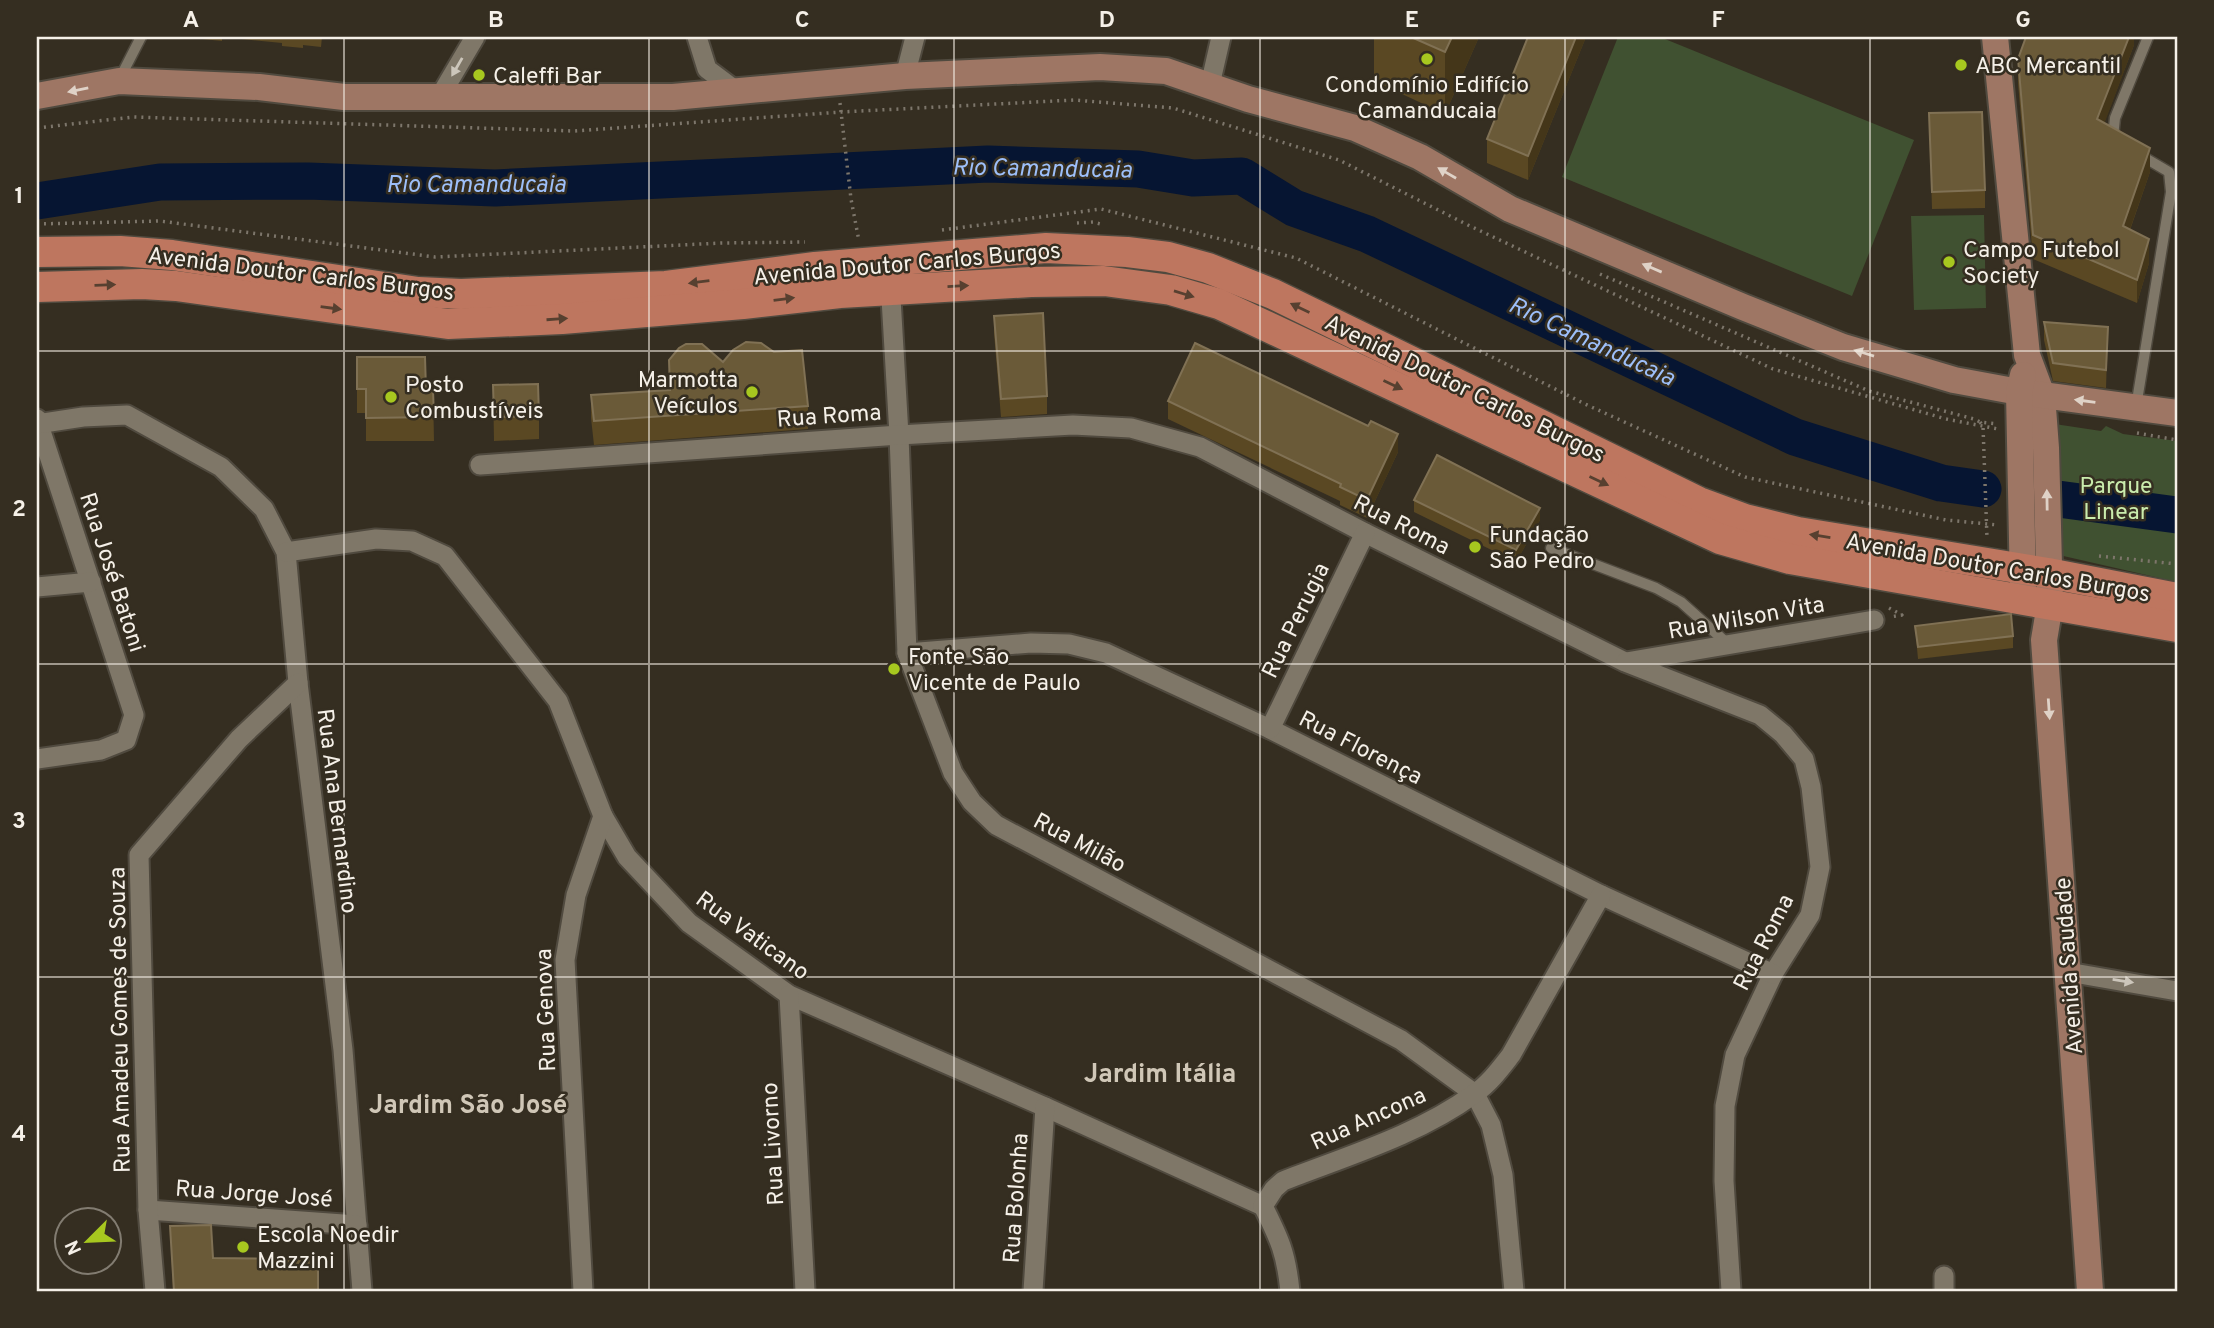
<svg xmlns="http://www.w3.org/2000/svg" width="2214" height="1328" viewBox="0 0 2214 1328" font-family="Overpass,sans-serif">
  <rect width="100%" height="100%" fill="#352e21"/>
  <g fill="#405131">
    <polygon points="1618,37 1660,37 1914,140 1852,296 1562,177"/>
    <polygon points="1984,215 1986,308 1914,310 1911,216"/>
    <polygon points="2048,423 2101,431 2106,426 2123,434 2177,441 2177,582 2059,555"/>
  </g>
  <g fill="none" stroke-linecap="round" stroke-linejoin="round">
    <g stroke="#061532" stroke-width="37">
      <polyline points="37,201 160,182 308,181 495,188 988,164 1138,169 1193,178 1242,176 1294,208 1367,234 1795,437 1941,483 1983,489"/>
      <polyline points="2058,499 2177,515"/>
    </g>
    <g stroke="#504a3f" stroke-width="13">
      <g id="lane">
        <polyline points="120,78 141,37"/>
        <polyline points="2115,139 2113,137 2115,118 2148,37"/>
        <polyline points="2136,407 2171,192 2169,172 2140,155"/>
        <polyline points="1551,548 1656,588 1681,602 1728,644"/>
      </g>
    </g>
    <g stroke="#504a3f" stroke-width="23">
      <g id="street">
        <polyline points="697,37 707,69 735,90"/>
        <polyline points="905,76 915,37"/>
        <polyline points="1210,85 1221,37"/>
        <polyline points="439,98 475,37"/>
        <polyline points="890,281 899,435 907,653 953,773 972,802 996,825 1401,1040 1475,1094 1491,1125 1503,1175 1514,1291"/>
        <polyline points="37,419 134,715 126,740 101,750 37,759"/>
        <polyline points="37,424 83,417 127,415 221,467 264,509 286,552 298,683 343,1050 362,1291"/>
        <polyline points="480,465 899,435 1073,425 1131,428 1200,447 1365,533 1625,662 1760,715 1783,734 1804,759 1811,787 1820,867 1810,915 1773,974 1735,1055 1725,1106 1724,1181 1731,1291"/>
        <polyline points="286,552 376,539 412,541 445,556 558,701 603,816 627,857 689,923 789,995 1045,1107 1263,1206"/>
        <polyline points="37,587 91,582"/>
        <polyline points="907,653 1031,643 1069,644 1106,653 1270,729 1601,895 1773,974"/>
        <polyline points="1626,662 1874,620"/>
        <polyline points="1270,729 1365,533"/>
        <polyline points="2068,972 2177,991"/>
        <polyline points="789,995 805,1291"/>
        <path d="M1263,1206L1274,1189L1283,1181C1347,1156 1418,1135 1474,1094C1489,1084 1500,1069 1511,1055L1601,895"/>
        <path d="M1263,1206C1280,1240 1286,1253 1290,1291"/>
        <polyline points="148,1210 357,1225"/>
        <polyline points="1944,1276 1944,1291"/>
        <polyline points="155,1291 148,1210 139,855 239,739 298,683"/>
        <polyline points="583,1291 565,960 576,895 603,816"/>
        <polyline points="1033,1291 1045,1107"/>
      </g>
    </g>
    <g stroke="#504a3f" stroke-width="30">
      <g id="secondary">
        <polyline points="1995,37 2027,355 2042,395 2046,448 2050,604 2044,640 2090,1291"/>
        <polyline points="37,96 119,81 259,87 344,97 673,97 905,76 1100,67 1166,71 1248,99 1355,128 1420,157 1510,209 1743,307 1843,347 1954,380 2019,392 2177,413"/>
        <polyline points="2023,588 2019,392 2023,375"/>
      </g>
    </g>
    <g stroke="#504a3f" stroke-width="33">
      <g id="primary">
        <polyline points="37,252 120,251 172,255 418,292 461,294 666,286 815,267 1046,248 1127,252 1168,257 1208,268 1273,294 1699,502 1745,519 1798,532 2048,573 2177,598"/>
        <polyline points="37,287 142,284 176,286 448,324 562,319 743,304 840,293 1031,282 1104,281 1171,290 1219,304 1720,539 1790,559 2177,627"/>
      </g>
    </g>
    <g stroke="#7d766b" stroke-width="3.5" stroke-dasharray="2 5" stroke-linecap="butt">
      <polyline points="840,103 851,199 859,241"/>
      <polyline points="37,128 133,117 574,131 841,112 1074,100 1173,108 1339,160 1468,225 1773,369 1946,419 1998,429"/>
      <polyline points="1077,223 1093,222 1104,225"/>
      <polyline points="37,224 160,221 435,257 722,243 805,242"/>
      <polyline points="942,230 1101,209 1296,258 1585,404 1745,477 1946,520 1998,525"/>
      <polyline points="1600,274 1869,391 1974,419 1980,422 1998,424"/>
      <polyline points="1980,422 1983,426 1987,538"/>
      <polyline points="2137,433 2177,440"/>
      <polyline points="2099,556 2177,564"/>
      <polyline points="1889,608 1902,615 1890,617"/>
    </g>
    <use href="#lane" stroke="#7f7768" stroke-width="10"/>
    <use href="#street" stroke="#7f7768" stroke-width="19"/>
    <use href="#secondary" stroke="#9e7664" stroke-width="26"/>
    <use href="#primary" stroke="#be765f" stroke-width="30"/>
  </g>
  <g fill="#5a4823">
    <polygon points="202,37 322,37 321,47 303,45 303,48 282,46 282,43 222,37 222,41 202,39"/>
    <polygon points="1374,37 1479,37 1445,114 1374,81"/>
    <polygon points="1528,37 1586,37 1528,180 1487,163 1487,139"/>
    <polygon points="2134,37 2134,45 2104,123 2150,172 2130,230 2149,263 2137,303 2033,259 2018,83 2018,59"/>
    <polygon points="1929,113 1985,190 1985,208 1932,209"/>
    <polygon points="994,316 1047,396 1047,414 1001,417 994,333"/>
    <polygon points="2044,322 2108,327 2106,388 2053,381 2044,340"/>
    <polygon points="357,357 426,390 433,390 434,441 366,441 366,413 357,413"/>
    <polygon points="723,362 808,406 808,429 594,445 591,418 591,395 669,390"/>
    <polygon points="493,385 539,416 539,439 494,441"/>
    <polygon points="1168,401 1398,452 1367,518 1340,505 1340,501 1168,419"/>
    <polygon points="1414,500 1540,520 1516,562 1414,512"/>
    <polygon points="1915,626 2013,636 2013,648 1918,659"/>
    <polygon points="170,1226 213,1258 318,1291 173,1291"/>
  </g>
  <g fill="#443619">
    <polygon points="1452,37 1479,37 1445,114 1445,52"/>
    <polygon points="1576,37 1586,37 1528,180 1528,156"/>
    <polygon points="2129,37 2134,37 2134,45 2097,143 2097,119"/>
    <polygon points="2150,148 2150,172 2123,249 2123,226"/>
    <polygon points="2149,239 2149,263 2137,303 2137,280"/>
    <polygon points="1398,434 1398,452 1367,518 1367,500"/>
    <polygon points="1540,508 1540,520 1516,562 1516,550"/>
  </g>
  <g fill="#6a5a38" stroke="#807154" stroke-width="2">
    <polygon points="1411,37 1452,37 1445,52"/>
    <polygon points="1528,37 1576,37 1528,156 1487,139"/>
    <polygon points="2026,37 2129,37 2097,119 2150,148 2123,226 2149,239 2137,280 2033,235 2018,59"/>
    <polygon points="1982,112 1985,190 1932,192 1929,113"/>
    <polygon points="1043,313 1047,396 1001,399 994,316"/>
    <polygon points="2044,322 2108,327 2106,370 2053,363"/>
    <polygon points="746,342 761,343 774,352 802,350 808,406 594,421 591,395 670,390 669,360 679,348 686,344 702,344 723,362 733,350"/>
    <polygon points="1195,343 1368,426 1371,421 1398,434 1367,500 1340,487 1341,484 1168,401"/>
    <polygon points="357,357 425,357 426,390 433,390 434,417 366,418 366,389 357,389"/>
    <polygon points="538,384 539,416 494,417 493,385"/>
    <polygon points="1437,455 1540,508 1516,550 1414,500"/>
    <polygon points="2011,614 2013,636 1918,647 1915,626"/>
    <polygon points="211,1225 213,1258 318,1259 318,1291 174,1291 170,1226"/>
  </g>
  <defs><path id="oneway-solid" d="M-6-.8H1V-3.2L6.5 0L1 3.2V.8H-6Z" transform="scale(1.75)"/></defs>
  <g fill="#ccc6bb">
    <use href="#oneway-solid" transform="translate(457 67) rotate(120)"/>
    <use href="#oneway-solid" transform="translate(2123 981) rotate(9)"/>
  </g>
  <g fill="#dfd2c7">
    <use href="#oneway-solid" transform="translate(78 90) rotate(168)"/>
    <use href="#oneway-solid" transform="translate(1447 173) rotate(-150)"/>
    <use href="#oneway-solid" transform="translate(1652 268) rotate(-157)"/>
    <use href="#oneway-solid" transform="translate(1864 353) rotate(-163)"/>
    <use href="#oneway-solid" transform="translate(2085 401) rotate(-172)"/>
    <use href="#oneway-solid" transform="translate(2047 500) rotate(-91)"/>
    <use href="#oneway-solid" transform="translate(2049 709) rotate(86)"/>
  </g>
  <g fill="#574030">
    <use href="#oneway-solid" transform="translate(699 282) rotate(173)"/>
    <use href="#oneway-solid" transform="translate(105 285) rotate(-2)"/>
    <use href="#oneway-solid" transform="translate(958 286) rotate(-3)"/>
    <use href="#oneway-solid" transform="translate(1184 294) rotate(17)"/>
    <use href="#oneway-solid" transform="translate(784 299) rotate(-7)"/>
    <use href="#oneway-solid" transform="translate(331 308) rotate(8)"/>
    <use href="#oneway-solid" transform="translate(1300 308) rotate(-154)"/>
    <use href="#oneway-solid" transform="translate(557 319) rotate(-4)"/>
    <use href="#oneway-solid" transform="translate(1393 385) rotate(25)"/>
    <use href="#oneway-solid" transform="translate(1599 481) rotate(25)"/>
    <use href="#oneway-solid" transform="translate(1820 536) rotate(-171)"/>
  </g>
  <path fill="none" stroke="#f5f0e8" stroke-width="2" stroke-opacity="0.55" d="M344,37V1291M649,37V1291M954,37V1291M1260,37V1291M1565,37V1291M1870,37V1291M37,351H2177M37,664H2177M37,977H2177"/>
  <g fill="#a7c81f" stroke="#352e21" stroke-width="2.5">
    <circle cx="1427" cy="59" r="7"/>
    <circle cx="1961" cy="65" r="7"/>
    <circle cx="479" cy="75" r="7"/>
    <circle cx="1949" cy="262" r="7"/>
    <circle cx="752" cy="392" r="7"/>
    <circle cx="391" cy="397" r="7"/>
    <circle cx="1475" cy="547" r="7"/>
    <circle cx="894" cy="669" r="7"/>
    <circle cx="243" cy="1247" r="7"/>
  </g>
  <g text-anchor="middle" stroke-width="5" stroke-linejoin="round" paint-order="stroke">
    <g font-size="23" fill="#f5f0e8" stroke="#352e21" text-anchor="start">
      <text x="1975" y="73">ABC Mercantil</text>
      <text x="493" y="83">Caleffi Bar</text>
      <text x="1427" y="92" text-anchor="middle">Condomínio Edifício<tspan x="1427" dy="26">Camanducaia</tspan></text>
      <text x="1963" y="257">Campo Futebol<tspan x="1963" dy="26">Society</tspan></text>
      <text x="738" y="387" text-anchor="end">Marmotta<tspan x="738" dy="26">Veículos</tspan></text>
      <text x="405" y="392">Posto<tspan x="405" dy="26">Combustíveis</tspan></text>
      <text x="1489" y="542">Fundação<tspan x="1489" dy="26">São Pedro</tspan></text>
      <text x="908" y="664">Fonte São<tspan x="908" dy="26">Vicente de Paulo</tspan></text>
      <text x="257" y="1242">Escola Noedir<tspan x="257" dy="26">Mazzini</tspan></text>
    </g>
    <g font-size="23" fill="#f5f0e8" stroke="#352e21">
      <text transform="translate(907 263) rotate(-5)" y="8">Avenida Doutor Carlos Burgos</text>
      <text transform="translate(301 273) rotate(7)" y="8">Avenida Doutor Carlos Burgos</text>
      <text transform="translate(1465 388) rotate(26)" y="8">Avenida Doutor Carlos Burgos</text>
      <text transform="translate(829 415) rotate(-4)" y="8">Rua Roma</text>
      <text transform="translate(1402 524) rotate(27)" y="8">Rua Roma</text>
      <text transform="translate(1998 567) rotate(10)" y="8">Avenida Doutor Carlos Burgos</text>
      <text transform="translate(113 572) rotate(72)" y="8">Rua José Batoni</text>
      <text transform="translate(1746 617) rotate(-10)" y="8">Rua Wilson Vita</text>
      <text transform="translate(1295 620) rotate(-64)" y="8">Rua Perugia</text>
      <text transform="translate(1361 747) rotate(27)" y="8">Rua Florença</text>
      <text transform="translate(338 811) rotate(83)" y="8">Rua Ana Bernardino</text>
      <text transform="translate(1080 842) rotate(28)" y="8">Rua Milão</text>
      <text transform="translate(753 935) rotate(36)" y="8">Rua Vaticano</text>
      <text transform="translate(1763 942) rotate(-63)" y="8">Rua Roma</text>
      <text transform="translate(2068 966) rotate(-94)" y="8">Avenida Saudade</text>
      <text transform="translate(545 1010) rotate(-92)" y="8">Rua Genova</text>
      <text transform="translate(119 1020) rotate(-91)" y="8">Rua Amadeu Gomes de Souza</text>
      <text transform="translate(1368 1118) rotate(-24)" y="8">Rua Ancona</text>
      <text transform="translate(772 1144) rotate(-93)" y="8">Rua Livorno</text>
      <text transform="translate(254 1193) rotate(4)" y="8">Rua Jorge José</text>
      <text transform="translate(1015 1198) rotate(-86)" y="8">Rua Bolonha</text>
    </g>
    <g font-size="23" fill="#caecad" stroke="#352e21">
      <text x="2116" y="493">Parque<tspan x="2116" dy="26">Linear</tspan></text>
    </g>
    <g font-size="24" font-style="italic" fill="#9dbff9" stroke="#352e21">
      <text transform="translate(1042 168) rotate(1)" y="8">Rio Camanducaia</text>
      <text x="476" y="192">Rio Camanducaia</text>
      <text transform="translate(1592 341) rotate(25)" y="8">Rio Camanducaia</text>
    </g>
    <g font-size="26" font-weight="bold" fill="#d0c7b7" stroke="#352e21">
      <text x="1160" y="1082">Jardim Itália</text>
      <text x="468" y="1113">Jardim São José</text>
    </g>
  </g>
  <rect width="2214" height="1328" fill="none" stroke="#352e21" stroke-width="77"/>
  <g transform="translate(88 1241) rotate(246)"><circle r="33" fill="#352e21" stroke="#827c71" stroke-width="2"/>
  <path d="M0-5L12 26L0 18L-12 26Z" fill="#a7c81f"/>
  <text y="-10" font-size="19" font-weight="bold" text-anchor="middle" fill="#f5f0e8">N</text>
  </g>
  <rect x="38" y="38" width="2138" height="1252" fill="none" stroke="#f5f0e8" stroke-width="2.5"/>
  <g font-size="23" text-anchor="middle" font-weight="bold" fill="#f5f0e8">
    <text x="191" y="27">A</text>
    <text x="496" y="27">B</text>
    <text x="802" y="27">C</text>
    <text x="1107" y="27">D</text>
    <text x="1412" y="27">E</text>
    <text x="1718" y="27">F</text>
    <text x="2023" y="27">G</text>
    <text x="19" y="203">1</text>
    <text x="19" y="516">2</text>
    <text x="19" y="828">3</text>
    <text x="19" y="1141">4</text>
  </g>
</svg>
